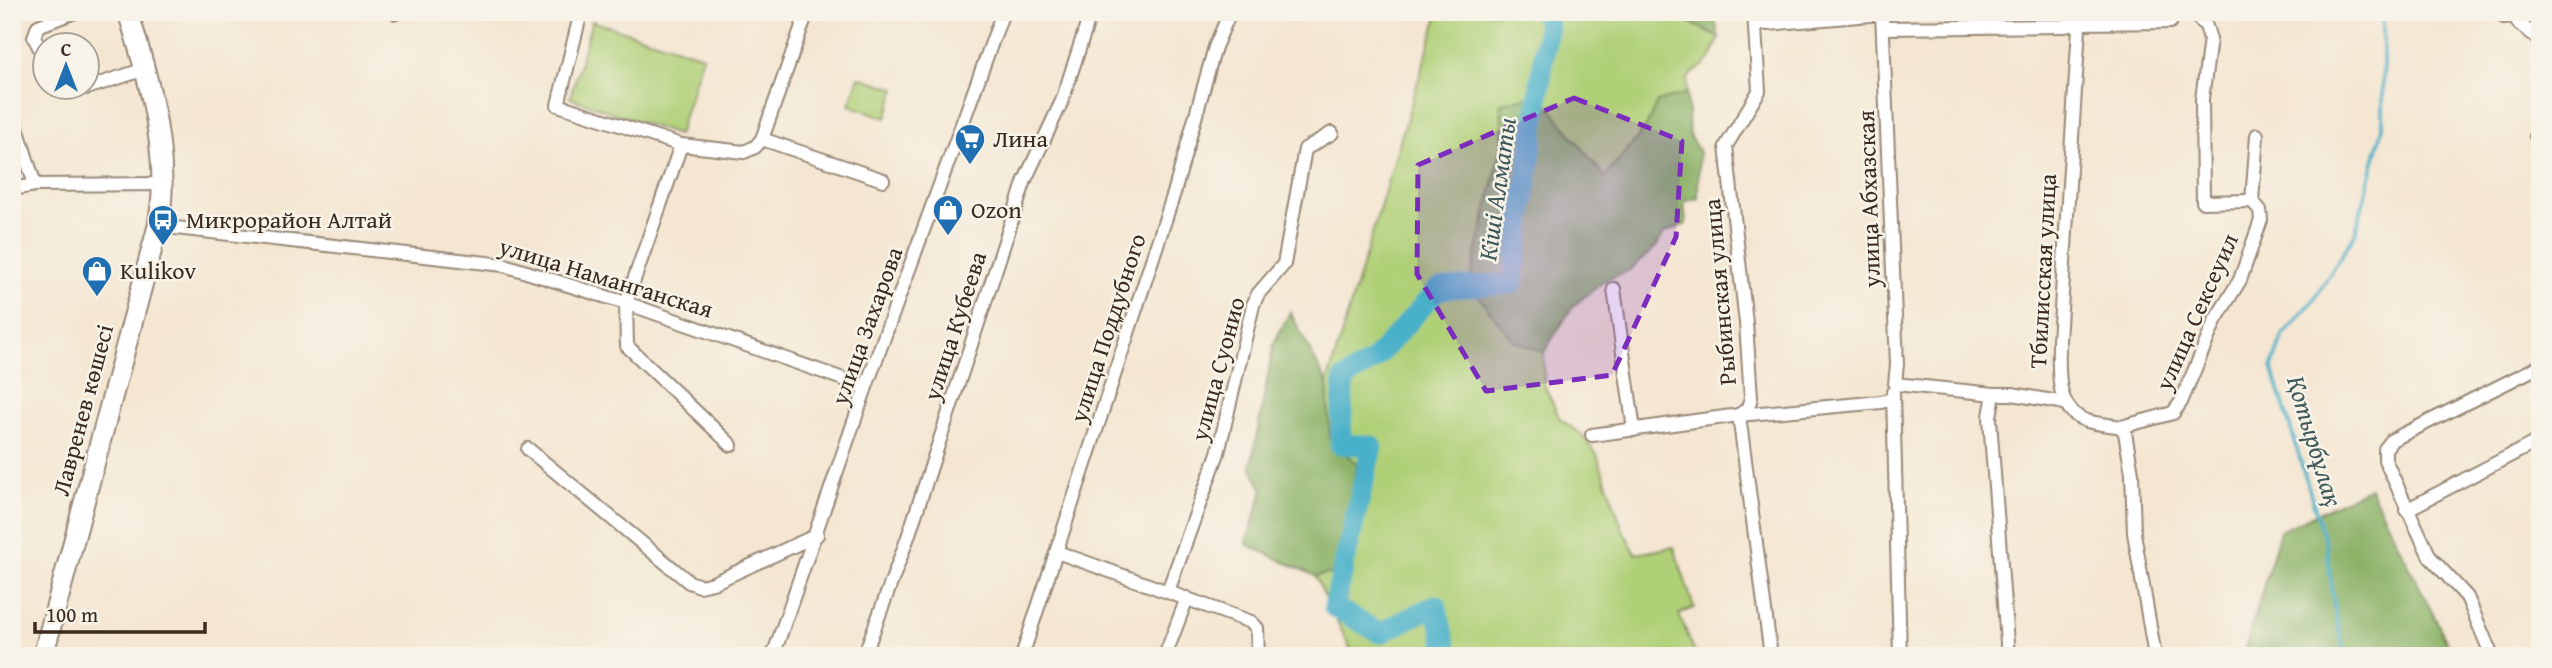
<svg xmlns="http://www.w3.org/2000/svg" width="2552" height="668" viewBox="0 0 2552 668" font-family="'Gentium Book Plus',serif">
  <rect width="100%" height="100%" fill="#f7f3e8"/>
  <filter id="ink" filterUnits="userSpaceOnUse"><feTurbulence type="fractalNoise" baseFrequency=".0143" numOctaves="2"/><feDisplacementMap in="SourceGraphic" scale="14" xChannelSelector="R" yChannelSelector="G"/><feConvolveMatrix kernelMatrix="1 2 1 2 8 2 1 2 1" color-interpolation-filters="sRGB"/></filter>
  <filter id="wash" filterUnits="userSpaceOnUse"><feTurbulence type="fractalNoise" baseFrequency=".00686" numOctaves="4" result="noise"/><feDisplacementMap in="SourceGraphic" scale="28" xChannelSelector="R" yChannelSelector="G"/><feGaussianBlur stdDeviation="1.57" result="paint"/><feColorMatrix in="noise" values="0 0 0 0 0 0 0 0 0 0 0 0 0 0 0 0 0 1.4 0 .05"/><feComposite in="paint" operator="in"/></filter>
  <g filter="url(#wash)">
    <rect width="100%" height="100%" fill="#f4e6d1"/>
    <g fill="#b0d078" stroke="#767d4b" stroke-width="2">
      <path d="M1439,12H1684L1691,23L1719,38C1716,45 1713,55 1709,60C1698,74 1684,70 1687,93L1657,103L1646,127L1605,177L1539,94L1501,103L1503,143L1469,284L1523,344L1544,352V385L1560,419L1581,434L1597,455L1623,530L1636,554L1674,547L1694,608L1679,614L1696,656H1354L1315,576L1341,572L1346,525L1330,440L1327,383Z"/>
      <polygon points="592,21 703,56 678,135 570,98"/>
      <polygon points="859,77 896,89 886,118 849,105"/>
    </g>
    <g fill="#8cb268" stroke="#646e43" stroke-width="2">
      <polygon points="1684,12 1714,12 1719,38 1691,23"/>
      <polygon points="1687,93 1689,135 1699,152 1698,198 1684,202 1686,224 1664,233 1656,247 1630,270 1604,281 1573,306 1544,352 1513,341 1469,284 1503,143 1501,103 1539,94 1605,177 1646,127 1657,102"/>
      <polygon points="1290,312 1327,383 1330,440 1357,464 1346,525 1341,572 1315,576 1246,544 1263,491 1251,466 1274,343"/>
      <polygon points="2370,488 2454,656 2243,656 2280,531"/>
    </g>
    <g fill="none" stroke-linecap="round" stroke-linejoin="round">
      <polyline stroke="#4ab0c9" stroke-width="3.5" points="2345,656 2334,607 2327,548 2272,367 2283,335 2313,301 2355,234 2383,127 2383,25 2380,12"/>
      <polyline stroke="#4ab0c9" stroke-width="21" points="1448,656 1436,605 1380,633 1334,607 1372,446 1340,444 1344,379 1374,360 1438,289 1513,283 1548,26 1544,12"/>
    </g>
  </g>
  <g filter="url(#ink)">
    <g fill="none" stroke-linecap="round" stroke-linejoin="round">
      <g stroke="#988878" stroke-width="16">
        <g id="minor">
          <polyline points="396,12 396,13"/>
          <polyline points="581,12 558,105 681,145 744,152 755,147 762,139 807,12"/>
          <polyline points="1754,12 1759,91 1726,146 1746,323 1751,398 1748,408 1739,415 1771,656"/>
          <polyline points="1882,12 1897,364 1895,384 1994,394"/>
          <path d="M2080,12L2059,341C2059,369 2054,410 2087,421C2098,424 2110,425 2121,427L2125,433L2132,473L2134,533L2155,656"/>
          <polyline points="2186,12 2197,17 2206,26 2210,39 2202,99 2203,202 2252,201"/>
          <polyline points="2499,12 2504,17 2515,16"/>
          <polyline points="2520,12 2515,16 2519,24 2540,39"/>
          <polyline points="1755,22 1768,24 1882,14"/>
          <polyline points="1883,28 2064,26 2079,23 2170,22 2178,12"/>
          <polyline points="46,61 34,37 38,26 75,12"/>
          <polyline points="79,88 87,88 145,69"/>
          <polyline points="13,115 35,185"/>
          <polyline points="2536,136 2540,138"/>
          <polyline points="762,139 883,180"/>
          <polyline points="681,145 626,303 627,346 731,445"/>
          <polyline points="12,189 35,185 163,184"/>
          <polyline points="158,226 504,265 626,303 866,387"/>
          <polyline points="1614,289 1634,430"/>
          <polyline points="1893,392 1900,656"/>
          <polyline points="2121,427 2173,413 2181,402 2216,319 2240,280 2261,220 2260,210 2252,201 2257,135"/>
          <polyline points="1592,435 1739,415 1881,402 1892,399"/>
          <polyline points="528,449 689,582 700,586 713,583 817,535"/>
          <polyline points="2406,510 2540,440"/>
          <polyline points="1057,552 1251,622 1257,628 1258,656"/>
          <polyline points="1168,591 1218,453 1253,305 1258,294 1284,264 1305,149 1332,133"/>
          <polyline points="773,656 866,387 1003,12"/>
          <polyline points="864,656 908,537 1025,180 1062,101 1091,12"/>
          <polyline points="1022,656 1174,193 1215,47 1230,12"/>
          <polyline points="1165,656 1187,598"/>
          <polyline points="2008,656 1991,434 1990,416 1994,394 2012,394 2065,403"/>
          <polyline points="2492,656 2467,597 2430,557 2385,460 2385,449 2392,440 2540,366"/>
        </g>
      </g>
      <g stroke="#988878" stroke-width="23">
        <path id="primary" d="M43,656L158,226C160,212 163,197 162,183C162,125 145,67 128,12"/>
      </g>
      <use href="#minor" stroke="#fff" stroke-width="12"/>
      <use href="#primary" stroke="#fff" stroke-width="19"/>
    </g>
  </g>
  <path fill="#7b2cbf" fill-opacity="0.2" stroke="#7b2cbf" stroke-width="5" stroke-dasharray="14 9" stroke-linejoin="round" d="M1574,98L1682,141L1676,237L1612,375L1486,391L1417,274L1418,165Z"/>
  <defs>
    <g id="supermarket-pin" transform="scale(1.575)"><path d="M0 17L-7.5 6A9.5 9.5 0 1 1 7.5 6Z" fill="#1f6fb2" stroke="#f7f3e8"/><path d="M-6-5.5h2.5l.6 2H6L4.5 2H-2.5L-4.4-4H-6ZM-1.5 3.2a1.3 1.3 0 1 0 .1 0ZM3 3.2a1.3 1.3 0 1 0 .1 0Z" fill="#fff"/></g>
    <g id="shop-pin" transform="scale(1.575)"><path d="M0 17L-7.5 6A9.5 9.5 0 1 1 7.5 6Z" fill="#1f6fb2" stroke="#f7f3e8"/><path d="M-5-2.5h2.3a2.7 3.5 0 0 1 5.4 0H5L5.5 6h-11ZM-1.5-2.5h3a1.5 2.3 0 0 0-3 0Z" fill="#fff"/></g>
    <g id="bus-pin" transform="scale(1.575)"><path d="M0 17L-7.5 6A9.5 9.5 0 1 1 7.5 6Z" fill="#1f6fb2" stroke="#f7f3e8"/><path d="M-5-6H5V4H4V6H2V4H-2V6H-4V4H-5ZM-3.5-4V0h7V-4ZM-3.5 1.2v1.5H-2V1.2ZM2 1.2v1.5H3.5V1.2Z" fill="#fff"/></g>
  </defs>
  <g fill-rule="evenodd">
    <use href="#supermarket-pin" x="970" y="139"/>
    <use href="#shop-pin" x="948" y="210"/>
    <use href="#bus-pin" x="163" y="220"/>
    <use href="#shop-pin" x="97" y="271"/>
  </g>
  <g text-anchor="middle" stroke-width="5" stroke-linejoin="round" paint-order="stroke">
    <g font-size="24" fill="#3b2a1e" stroke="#f7f3e8" text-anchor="start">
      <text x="993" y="147">Лина</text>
      <text x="971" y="218">Ozon</text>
      <text x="186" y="228">Микрорайон Алтай</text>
      <text x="120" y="279">Kulikov</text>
    </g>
    <g font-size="24" fill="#3b2a1e" stroke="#f7f3e8">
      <text transform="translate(1869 199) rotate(-92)" y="8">улица Абхазская</text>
      <text transform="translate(2043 271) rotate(-87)" y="8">Тбилисская улица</text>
      <text transform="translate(606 278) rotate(17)" y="8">улица Наманганская</text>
      <text transform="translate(1720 292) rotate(-95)" y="8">Рыбинская улица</text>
      <text transform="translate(2197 312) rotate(-66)" y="8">улица Сексеуил</text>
      <text transform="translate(867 326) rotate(-70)" y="8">улица Захарова</text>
      <text transform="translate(955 326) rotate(-72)" y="8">улица Кубеева</text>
      <text transform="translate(1108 328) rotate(-72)" y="8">улица Поддубного</text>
      <text transform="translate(1218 369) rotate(-75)" y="8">улица Суонио</text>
      <text transform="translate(83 410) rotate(-75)" y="8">Лавренев көшесі</text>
    </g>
    <g font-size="26" font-style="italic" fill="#40595a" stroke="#f7f3e8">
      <text transform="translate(1497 189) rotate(-82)" y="9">Кіші Алматы</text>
      <text transform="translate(2315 441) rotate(73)" y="9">Қотырбұлақ</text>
    </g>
  </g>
  <rect width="2552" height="668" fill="none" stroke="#f7f3e8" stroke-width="42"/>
  <g transform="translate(66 66)"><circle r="33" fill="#f7f3e8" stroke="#aca397" stroke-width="2"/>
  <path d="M0-5L12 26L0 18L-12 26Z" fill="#1f6fb2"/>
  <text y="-10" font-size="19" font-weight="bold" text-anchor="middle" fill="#3b2a1e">С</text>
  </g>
  <path d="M35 622v10h170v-10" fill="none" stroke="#3b2a1e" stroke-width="3.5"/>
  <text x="46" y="622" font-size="21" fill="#3b2a1e" stroke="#f7f3e8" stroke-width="5" paint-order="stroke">100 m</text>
</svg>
